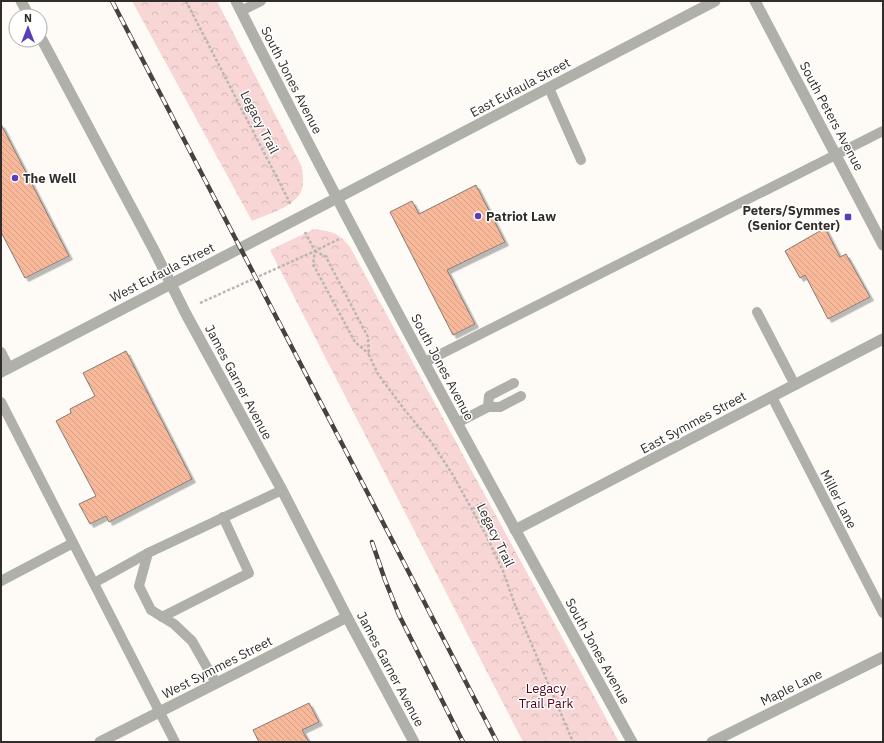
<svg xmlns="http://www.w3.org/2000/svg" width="884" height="743" viewBox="0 0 884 743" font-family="'IBM Plex Sans',sans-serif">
  <defs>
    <pattern id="park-crowns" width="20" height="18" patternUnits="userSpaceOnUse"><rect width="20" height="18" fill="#f8d6d6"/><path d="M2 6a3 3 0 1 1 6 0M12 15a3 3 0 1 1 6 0" fill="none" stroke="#d5b8b8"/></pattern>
    <pattern id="building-back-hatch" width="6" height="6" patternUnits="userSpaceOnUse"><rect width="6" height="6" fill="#f8b89a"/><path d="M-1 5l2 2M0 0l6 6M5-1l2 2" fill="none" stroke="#d59e85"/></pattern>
    <filter id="shadow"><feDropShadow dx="3.5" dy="3.5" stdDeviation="0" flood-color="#0004"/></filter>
  </defs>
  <rect width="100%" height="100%" fill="#fefbf7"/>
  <g fill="url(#park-crowns)">
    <path d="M132,1H217L302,167C303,175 304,185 301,192C292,208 268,214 252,221Z"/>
    <path d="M314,229C333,232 338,232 350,247L619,742H523L270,250Z"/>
  </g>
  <g fill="url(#building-back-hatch)" stroke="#857b76" filter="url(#shadow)">
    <polygon points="1,124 69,256 25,278 1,232"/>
    <polygon points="476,185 505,242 447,270 475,324 453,335 390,212 412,201 419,214"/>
    <polygon points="825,228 840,257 846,254 870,297 828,319 805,275 800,278 785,251"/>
    <polygon points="126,351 192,479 109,522 106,516 90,524 79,504 96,496 56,421 71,413 70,409 95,396 83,373"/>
    <polygon points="309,703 319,722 302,730 309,742 259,742 253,730"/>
  </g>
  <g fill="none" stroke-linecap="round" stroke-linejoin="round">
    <g stroke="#bab7b3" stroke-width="2.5" stroke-dasharray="3 2" stroke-linecap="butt">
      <polyline points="186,1 291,205"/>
      <polyline points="305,232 315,251 313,264 355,342 369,354"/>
      <polyline points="315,251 326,257 368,337 369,355 378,374 404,409 432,443 453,475 487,537 503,571 515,605 573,742"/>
      <polyline points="200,303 315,251 339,239"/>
      <polyline points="472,509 482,503"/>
    </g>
    <g stroke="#b0b0ab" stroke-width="10">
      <polyline points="241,11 261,1"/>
      <polyline points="549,88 581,160"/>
      <polyline points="757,312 795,385"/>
      <polyline points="1,352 9,368"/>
      <polyline points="425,362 883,131"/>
      <polyline points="772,397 883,613"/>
      <polyline points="1,402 175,742"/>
      <polyline points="488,407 489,396 514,383"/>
      <polyline points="457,423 488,407 500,407 521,396"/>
      <polyline points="1,581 73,543"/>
      <polyline points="94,583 148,553"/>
      <polyline points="162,617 249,573 223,517"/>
      <polyline points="216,683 192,641 174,624 151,610 139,586 148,553 282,490"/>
    </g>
    <g stroke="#b0b0ab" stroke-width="11">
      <polyline points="21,1 29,16"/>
      <path d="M236,1C361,251 497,497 632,742"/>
      <polyline points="755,1 883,245"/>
      <polyline points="40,36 154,250 186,314 282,490 347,617 414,742"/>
      <polyline points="1,372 337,198 715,1"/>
      <polyline points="515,530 883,339"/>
      <polyline points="100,742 347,617"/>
      <polyline points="712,742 883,657"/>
    </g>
    <g stroke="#45423f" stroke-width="4.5">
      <g id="rail">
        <polyline points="112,1 497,742"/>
        <polyline points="372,542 385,580 399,615 463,742"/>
      </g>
    </g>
    <use href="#rail" stroke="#fff" stroke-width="3" stroke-dasharray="9" stroke-linecap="butt"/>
  </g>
  <g fill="#593fb7" stroke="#fff" stroke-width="1.5">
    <circle cx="15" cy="178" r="4"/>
    <circle cx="478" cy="216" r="4"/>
    <rect x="844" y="213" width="8" height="8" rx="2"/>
  </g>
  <g text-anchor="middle" stroke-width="3" stroke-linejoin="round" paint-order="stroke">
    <g font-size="13" fill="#302d2a" stroke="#fff">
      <text transform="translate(292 80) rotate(63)" y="5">South Jones Avenue</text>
      <text transform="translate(520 87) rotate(-28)" y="5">East Eufaula Street</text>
      <text transform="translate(832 116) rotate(62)" y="5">South Peters Avenue</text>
      <text transform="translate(260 122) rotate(63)" y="5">Legacy Trail</text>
      <text transform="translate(162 272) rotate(-27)" y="5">West Eufaula Street</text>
      <text transform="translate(443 367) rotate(62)" y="5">South Jones Avenue</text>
      <text transform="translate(239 382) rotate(62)" y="5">James Garner Avenue</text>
      <text transform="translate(693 422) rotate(-28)" y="5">East Symmes Street</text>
      <text transform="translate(839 499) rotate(63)" y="5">Miller Lane</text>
      <text transform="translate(496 535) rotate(64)" y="5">Legacy Trail</text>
      <text transform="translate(598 651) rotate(61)" y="5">South Jones Avenue</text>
      <text transform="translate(217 667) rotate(-27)" y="5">West Symmes Street</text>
      <text transform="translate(391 669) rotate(62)" y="5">James Garner Avenue</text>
      <text transform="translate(791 687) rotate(-26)" y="5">Maple Lane</text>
    </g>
    <g font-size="13" font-weight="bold" fill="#302d2a" stroke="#fff" text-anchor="start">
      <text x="23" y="183">The Well</text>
      <text x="840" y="215" text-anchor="end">Peters/Symmes<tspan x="840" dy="15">(Senior Center)</tspan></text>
      <text x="486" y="221">Patriot Law</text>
    </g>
    <g font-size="13" fill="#560016" stroke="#fff">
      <text x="546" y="693">Legacy<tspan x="546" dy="15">Trail Park</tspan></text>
    </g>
  </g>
  <rect width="884" height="743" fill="none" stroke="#302d2a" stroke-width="4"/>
  <g transform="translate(28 28)"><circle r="19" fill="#ffffff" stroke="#acabaa"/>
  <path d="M0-3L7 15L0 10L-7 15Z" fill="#593fb7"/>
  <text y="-6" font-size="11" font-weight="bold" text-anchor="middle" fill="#302d2a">N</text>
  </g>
</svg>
